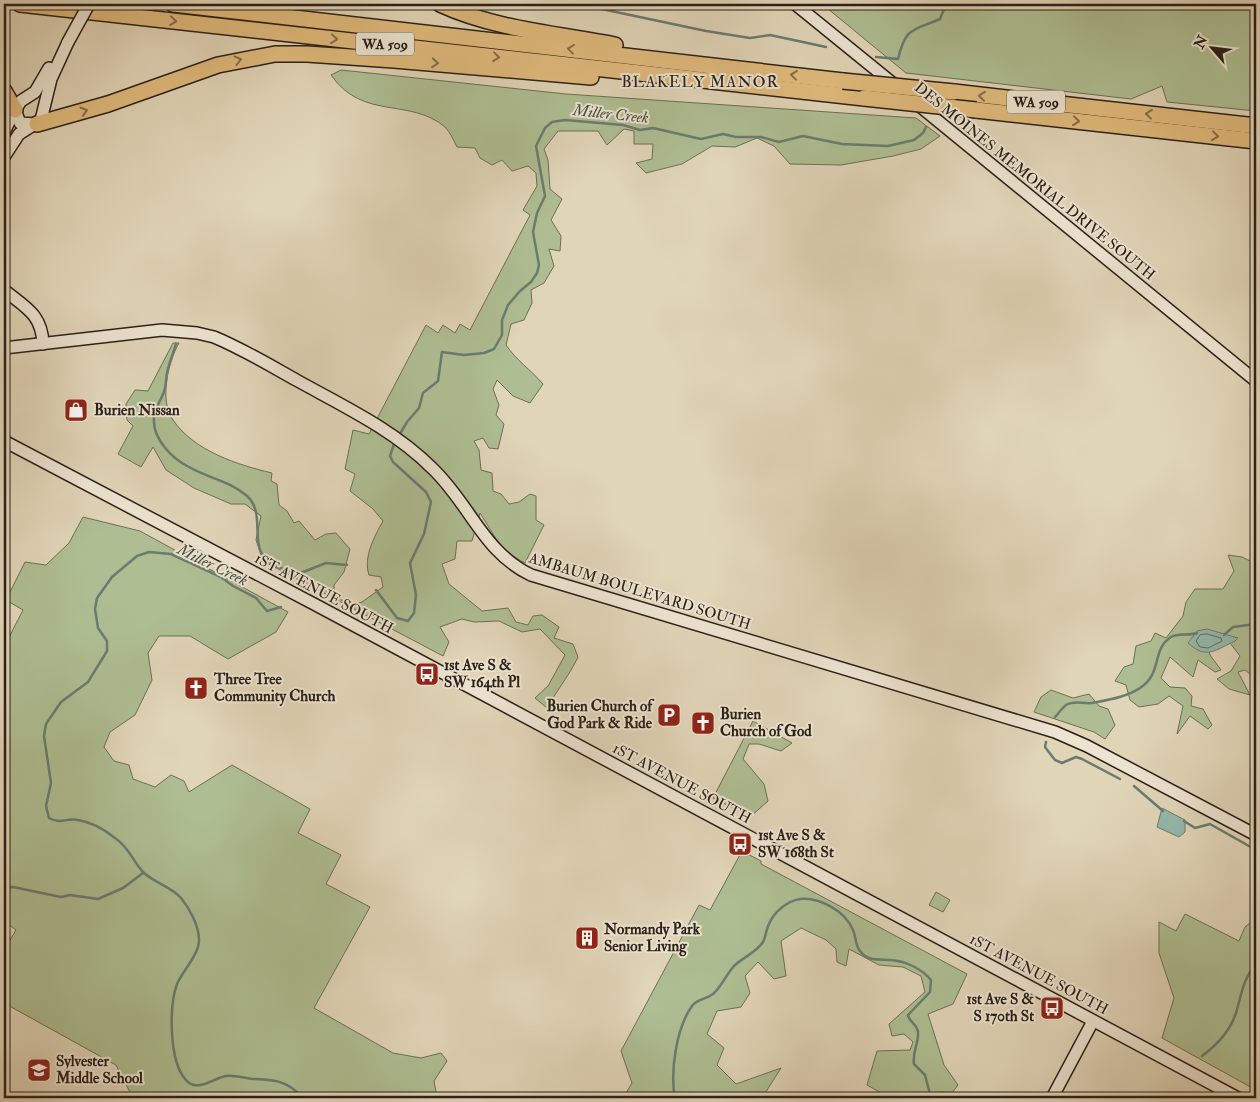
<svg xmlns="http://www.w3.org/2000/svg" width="1260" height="1102" viewBox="0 0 1260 1102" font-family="'IM FELL Double Pica',serif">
  <rect width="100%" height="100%" fill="#e1d5b8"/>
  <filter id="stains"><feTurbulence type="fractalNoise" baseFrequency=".004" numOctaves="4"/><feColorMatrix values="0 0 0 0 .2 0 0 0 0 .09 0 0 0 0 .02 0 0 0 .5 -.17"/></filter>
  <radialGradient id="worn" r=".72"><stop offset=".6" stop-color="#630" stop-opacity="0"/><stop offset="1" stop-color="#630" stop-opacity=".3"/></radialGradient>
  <g fill="#aebe92" stroke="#6c6f56">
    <polygon points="822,4 1256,4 1256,111 1167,102 1162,86 1131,99 906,73"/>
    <path d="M341,70L566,94L916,118L940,136L921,149L893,156L841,165L790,164L774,146L757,138L735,147L712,146L682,164L646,173L636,163L652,159L653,144H634V131L624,129L607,145L598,131H558L544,149L548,160L550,189L562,199L551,220L561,236L560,251L549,249L554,266L544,283L531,290L532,303L524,320L511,324L506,345C516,360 531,370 543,384L530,403L513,396L497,380L493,389L499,405L496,415L504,424L498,449L489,448L483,438L474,441L479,450L481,470L492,473L493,491L501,494L509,504L519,502L530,494L536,496V520L544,525L525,563C499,550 495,536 480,513L472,541H457L455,559L442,564L449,584L482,611L508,608L516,622L528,625L533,616L542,615L559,627L554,638L573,644L578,657C569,676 557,690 547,708L535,698L548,686L565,655L540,629L522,632L499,621L474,622L462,619L440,627L449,642L443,656L263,561L256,540L261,516L245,504H231L194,488L166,470L153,447L141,467L118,454L133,426L127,420L126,404L135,390L148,391L173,343H179C168,362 159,401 173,420C194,451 238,465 272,473L271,481L277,484L279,505L287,511L294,523L299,521L315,540L326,534L336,533L350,549L344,572L334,585V596L351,605L362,602L383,587L381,577L369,575C363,558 374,537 383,521L373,509L350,491L355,474L345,469L353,430L369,434L426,325L438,333L443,325L455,333L460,324L470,330L530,215L523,210L537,186L536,173L528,166L512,171L502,160L492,165L480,158L475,148L457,147C454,141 450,132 445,127C409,97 363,121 331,75Z"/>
    <polygon points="83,517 140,531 288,612 276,632 228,659 190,636 159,636 148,653 152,680 135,715 110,732 104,747 114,761 129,765 133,779 155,787 171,775 184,781 189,792 232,765 310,809 298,833 341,855 326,884 370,907 314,1008 393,1053 421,1058 441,1053 447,1061 434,1081 437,1098 133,1098 116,1065 4,1003 4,950 16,930 4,921 4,807 8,803 4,797 4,647 23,610 6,600 25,562 46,565 69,543"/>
    <polygon points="1228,555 1242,557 1256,564 1256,679 1245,670 1238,672 1250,695 1229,689 1217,679 1231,671 1240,656 1227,639 1206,638 1210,655 1221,670 1215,672 1198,660 1193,677 1170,657 1161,678 1170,687 1185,688 1192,696 1191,706 1203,709 1212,725 1208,729 1190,716 1177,734 1183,706 1169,696 1158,704 1139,707 1130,700 1126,685 1115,681 1124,667 1133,664 1136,646 1151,641 1155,633 1166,638 1183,616 1186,602 1195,589 1223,589 1234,571"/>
    <polygon points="1051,690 1073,698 1089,694 1099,706 1108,709 1115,725 1105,739 1094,732 1034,712 1041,697"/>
    <polygon points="753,721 792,743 781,751 759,744 749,744 743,759 764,784 768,801 750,817 713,798"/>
    <polygon points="742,851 761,861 761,864 967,974 953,1004 928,1014 944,1065 958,1085 952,1093 940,1092 939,1098 890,1098 867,1085 877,1051 910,1050 913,1042 904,1034 892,1036 889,1024 925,992 921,976 903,967 879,965 849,949 846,966 837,962 836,949 826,940 801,928 781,941 786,976 774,979 758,962 745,976 750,993 741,1007 717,1011 707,1034 724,1048 717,1065 736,1084 781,1068 762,1098 623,1098 632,1083 621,1051 699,905 710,910"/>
    <polygon points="936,892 950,900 943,912 929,905"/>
    <polygon points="1185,914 1239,941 1245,927 1256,918 1256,1090 1162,1038 1174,998 1159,953 1159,922 1176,931"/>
  </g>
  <g fill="#94b9ad" stroke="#6a7c72">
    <path d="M1207,629L1238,638L1235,641C1215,650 1207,660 1188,643L1197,631Z"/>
    <polygon points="1162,808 1185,820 1185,832 1179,837 1157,827"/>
  </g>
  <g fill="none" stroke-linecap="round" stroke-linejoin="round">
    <polygon stroke="#606c63" stroke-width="1" points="1207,634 1221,638 1222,641 1208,648 1200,647 1196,641 1200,635"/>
    <g stroke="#6a7c72" stroke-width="2.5">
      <polyline points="526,4 541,4"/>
      <polyline points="544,4 565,6 577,4"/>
      <polyline points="578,4 706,31 750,38 770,35 826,47"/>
      <path d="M876,57L898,59C906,26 913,31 940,19L946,4"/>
      <path d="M176,344C173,354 169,363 167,373C166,379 166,386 164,392C161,400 155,408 154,417C152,438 171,458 189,467C208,478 230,481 247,496C265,512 251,540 264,557C272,567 287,570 298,574L326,563L347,565"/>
      <polyline points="398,437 407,422 419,408 423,393 438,381 442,352 464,355 484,353 494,349 502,335 502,320 508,305 520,291 531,282 537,273 539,265 533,232 537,213 545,196 536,146 545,128 552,122 565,120 623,125 640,130 653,128 701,139 723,134 736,137 761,137 779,142 803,136 842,144 888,146 914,140 923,133 926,127"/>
      <polyline points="376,590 397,618 408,621 414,613 416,595 410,563 424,534 431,502 426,492 393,462 390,456 395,441"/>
      <path d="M281,607L267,611L256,598L233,586L221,577L171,554L149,552L137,556L112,577L97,598L95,609L98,628L107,641V651L88,682L61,702L46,724L44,736L51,783L46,806L49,818C62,825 67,817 78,820C91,822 105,830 115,838C129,847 133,862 144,873C155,883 172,887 181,898C190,909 199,926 199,940C199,955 183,970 177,984C169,1006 169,1060 185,1079C197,1094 213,1078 226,1076C235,1075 244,1078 253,1079C274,1080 287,1080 303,1098"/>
      <polyline points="1224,635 1233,627 1256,624"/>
      <path d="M1055,717C1058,714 1062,708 1066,705C1075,700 1082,704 1092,703C1107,700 1127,697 1140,688C1163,673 1151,650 1171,637C1178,633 1189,636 1197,633"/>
      <polyline points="1046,742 1045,747 1055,760 1062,763 1076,757 1082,759 1120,779"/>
      <polyline points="1134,786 1163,811"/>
      <polyline points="1184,821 1195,828 1210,824 1256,850"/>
      <polyline points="4,888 13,887 61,897 70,895 98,899 123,888 143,873"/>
      <path d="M1202,1056C1217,1045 1230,1031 1236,1013C1241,997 1243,977 1256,965"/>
      <path d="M675,1098C670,1073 676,1028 692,1006C699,997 709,1000 716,991C723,983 727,974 734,966C743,957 756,953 763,942C766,937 766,929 769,924C774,912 787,901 800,899C820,897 845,911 853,930C856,936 855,945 860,951C868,962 880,959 891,960C906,961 922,969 931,980L930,992L908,1015C909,1022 917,1024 918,1032C919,1043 912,1052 914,1064L925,1075L931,1098"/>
    </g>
    <g stroke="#2b2019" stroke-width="14">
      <g id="secondary">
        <polyline points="795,4 896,86"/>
        <polyline points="916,103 1256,381"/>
        <polyline points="35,124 20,123 15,110 21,101 35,92 49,68"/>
        <polyline points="4,132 15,110"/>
        <polyline points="4,157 19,134 41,120 51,79 68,42"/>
        <path d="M4,290C25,307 42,314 43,344"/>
        <path d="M4,348L162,330L197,333L214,337C243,349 271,366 298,381C345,407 394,430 432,468C470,504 483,552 531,575L1055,732L1087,746L1256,835"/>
        <polyline points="4,441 314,604 1238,1098"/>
        <polyline points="1052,1098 1093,1021"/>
      </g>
    </g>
    <g stroke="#2b2019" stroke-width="18">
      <g id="highway">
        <polyline points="20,4 864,98"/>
        <polyline points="173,4 843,81"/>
        <path d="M440,4C494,29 557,34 615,45"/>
        <polyline points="4,91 15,110"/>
        <polyline points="954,92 1256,126"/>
        <polyline points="976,110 1256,141"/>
        <polyline points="37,124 108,104 218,65 275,54 307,54 394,60 591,77"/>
      </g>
    </g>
    <use href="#secondary" stroke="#ece4d1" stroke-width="11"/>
    <use href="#highway" stroke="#e0ba7c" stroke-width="15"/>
    <g stroke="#2b2019" stroke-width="14" stroke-linecap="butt">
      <polyline id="secondary-bridge" points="68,42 89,4"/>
    </g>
    <g stroke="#2b2019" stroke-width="18" stroke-linecap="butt">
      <g id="highway-bridge">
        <polyline points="843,81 954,92"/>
        <polyline points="864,98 976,110"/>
      </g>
    </g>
    <use href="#secondary-bridge" stroke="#ece4d1" stroke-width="11"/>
    <use href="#highway-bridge" stroke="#e0ba7c" stroke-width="15"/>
  </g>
  <defs><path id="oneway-chevron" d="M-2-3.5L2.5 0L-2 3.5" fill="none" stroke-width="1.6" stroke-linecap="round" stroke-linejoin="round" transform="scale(1.25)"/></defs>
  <g stroke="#866d4a">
    <use href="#oneway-chevron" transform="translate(173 21) rotate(6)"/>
    <use href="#oneway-chevron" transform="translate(334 39) rotate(6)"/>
    <use href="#oneway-chevron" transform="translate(571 49) rotate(-173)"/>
    <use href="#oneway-chevron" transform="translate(496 57) rotate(6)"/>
    <use href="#oneway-chevron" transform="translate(238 60) rotate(-14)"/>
    <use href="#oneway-chevron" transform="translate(435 63) rotate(5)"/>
    <use href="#oneway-chevron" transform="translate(794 75) rotate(-173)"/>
    <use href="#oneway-chevron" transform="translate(982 96) rotate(-174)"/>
    <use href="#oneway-chevron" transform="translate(84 111) rotate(-17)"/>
    <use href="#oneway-chevron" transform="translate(1149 114) rotate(-174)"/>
    <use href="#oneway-chevron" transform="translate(1076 121) rotate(6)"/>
    <use href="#oneway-chevron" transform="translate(1215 136) rotate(7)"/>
  </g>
  <defs>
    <g id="shop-square" transform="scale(1.25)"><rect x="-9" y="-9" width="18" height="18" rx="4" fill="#8f2418" stroke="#ece4d1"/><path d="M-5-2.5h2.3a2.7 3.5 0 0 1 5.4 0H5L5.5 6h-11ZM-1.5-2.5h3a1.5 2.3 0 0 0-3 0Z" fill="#fff"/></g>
    <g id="bus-square" transform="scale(1.25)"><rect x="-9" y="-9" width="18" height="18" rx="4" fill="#8f2418" stroke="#ece4d1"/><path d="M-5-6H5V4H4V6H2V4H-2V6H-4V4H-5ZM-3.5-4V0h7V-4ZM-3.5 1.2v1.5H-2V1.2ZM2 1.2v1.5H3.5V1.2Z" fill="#fff"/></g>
    <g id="church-square" transform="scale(1.25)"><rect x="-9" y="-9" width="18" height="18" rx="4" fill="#8f2418" stroke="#ece4d1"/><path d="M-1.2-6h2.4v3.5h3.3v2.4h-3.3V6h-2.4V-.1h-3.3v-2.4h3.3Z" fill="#fff"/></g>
    <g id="parking-square" transform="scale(1.25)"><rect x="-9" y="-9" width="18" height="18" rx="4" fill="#8f2418" stroke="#ece4d1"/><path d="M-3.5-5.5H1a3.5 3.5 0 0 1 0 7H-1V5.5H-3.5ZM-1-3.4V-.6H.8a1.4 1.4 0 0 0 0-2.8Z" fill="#fff"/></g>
    <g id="building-square" transform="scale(1.25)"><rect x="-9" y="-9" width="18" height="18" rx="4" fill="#8f2418" stroke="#ece4d1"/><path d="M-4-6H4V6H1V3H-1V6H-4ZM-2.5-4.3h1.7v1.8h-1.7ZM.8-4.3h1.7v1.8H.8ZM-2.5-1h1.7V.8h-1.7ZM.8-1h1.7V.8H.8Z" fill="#fff"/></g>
    <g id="school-square" transform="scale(1.25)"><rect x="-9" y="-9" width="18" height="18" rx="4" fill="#8f2418" stroke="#ece4d1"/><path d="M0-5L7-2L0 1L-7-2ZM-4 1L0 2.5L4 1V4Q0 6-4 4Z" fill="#fff"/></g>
  </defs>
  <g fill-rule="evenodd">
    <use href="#shop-square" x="76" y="410"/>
    <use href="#bus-square" x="427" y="674"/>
    <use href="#church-square" x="196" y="688"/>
    <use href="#parking-square" x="669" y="715"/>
    <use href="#church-square" x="703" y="723"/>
    <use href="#bus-square" x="740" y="844"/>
    <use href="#building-square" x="587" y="938"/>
    <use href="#bus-square" x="1052" y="1008"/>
    <use href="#school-square" x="39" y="1070"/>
  </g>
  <g text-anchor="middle" stroke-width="4" stroke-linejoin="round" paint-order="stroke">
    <g fill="#ece4d1" stroke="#655b50" stroke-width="1">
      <rect x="356" y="32.5" width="58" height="23" rx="4"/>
      <rect x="1007" y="90.5" width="58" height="23" rx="4"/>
    </g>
    <g font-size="14" font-weight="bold" fill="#2b2019">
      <text x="385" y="49">WA 509</text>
      <text x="1036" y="107">WA 509</text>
    </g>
    <g font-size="15" fill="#2b2019" stroke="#ece4d1">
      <text transform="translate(1035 181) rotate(39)" y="5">DES MOINES MEMORIAL DRIVE SOUTH</text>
      <text transform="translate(640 591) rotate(17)" y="5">AMBAUM BOULEVARD SOUTH</text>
      <text transform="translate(324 593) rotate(28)" y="5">1ST AVENUE SOUTH</text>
      <text transform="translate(682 783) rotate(28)" y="5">1ST AVENUE SOUTH</text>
      <text transform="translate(1039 974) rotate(28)" y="5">1ST AVENUE SOUTH</text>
    </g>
    <g font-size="15" font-weight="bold" fill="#2b2019" stroke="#ece4d1" text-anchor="start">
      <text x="94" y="415">Burien Nissan</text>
      <text x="444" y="670">1st Ave S &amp;<tspan x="444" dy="17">SW 164th Pl</tspan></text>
      <text x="214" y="684">Three Tree<tspan x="214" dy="17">Community Church</tspan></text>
      <text x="652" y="711" text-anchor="end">Burien Church of<tspan x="652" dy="17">God Park &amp; Ride</tspan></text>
      <text x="720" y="719">Burien<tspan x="720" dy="17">Church of God</tspan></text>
      <text x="758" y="840">1st Ave S &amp;<tspan x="758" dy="17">SW 168th St</tspan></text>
      <text x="604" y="934">Normandy Park<tspan x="604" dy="17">Senior Living</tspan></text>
      <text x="1034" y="1004" text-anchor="end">1st Ave S &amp;<tspan x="1034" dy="17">S 170th St</tspan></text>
      <text x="56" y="1066">Sylvester<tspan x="56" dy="17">Middle School</tspan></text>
    </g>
    <g font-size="16" letter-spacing="1" fill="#2b2019" stroke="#ece4d1">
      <text x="700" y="87">BLAKELY MANOR</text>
    </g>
    <g font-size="16" font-style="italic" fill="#4a4e45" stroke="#ece4d1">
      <text transform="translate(611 113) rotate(6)" y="6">Miller Creek</text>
      <text transform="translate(213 564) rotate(26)" y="6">Miller Creek</text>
    </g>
  </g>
  <rect width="1260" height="1102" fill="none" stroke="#e1d5b8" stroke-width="20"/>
  <rect x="5" y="5" width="1250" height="1092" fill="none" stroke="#2b2019" stroke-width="2.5"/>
  <rect x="10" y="10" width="1240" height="1082" fill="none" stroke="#2b2019"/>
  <g transform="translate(1212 48) rotate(298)" stroke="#ece4d1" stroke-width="4" paint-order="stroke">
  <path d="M0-4L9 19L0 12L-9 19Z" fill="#2b2019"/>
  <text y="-8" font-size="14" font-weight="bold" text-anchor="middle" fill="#2b2019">N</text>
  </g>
  <rect width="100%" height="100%" filter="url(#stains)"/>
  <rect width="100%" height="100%" fill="url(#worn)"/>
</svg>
